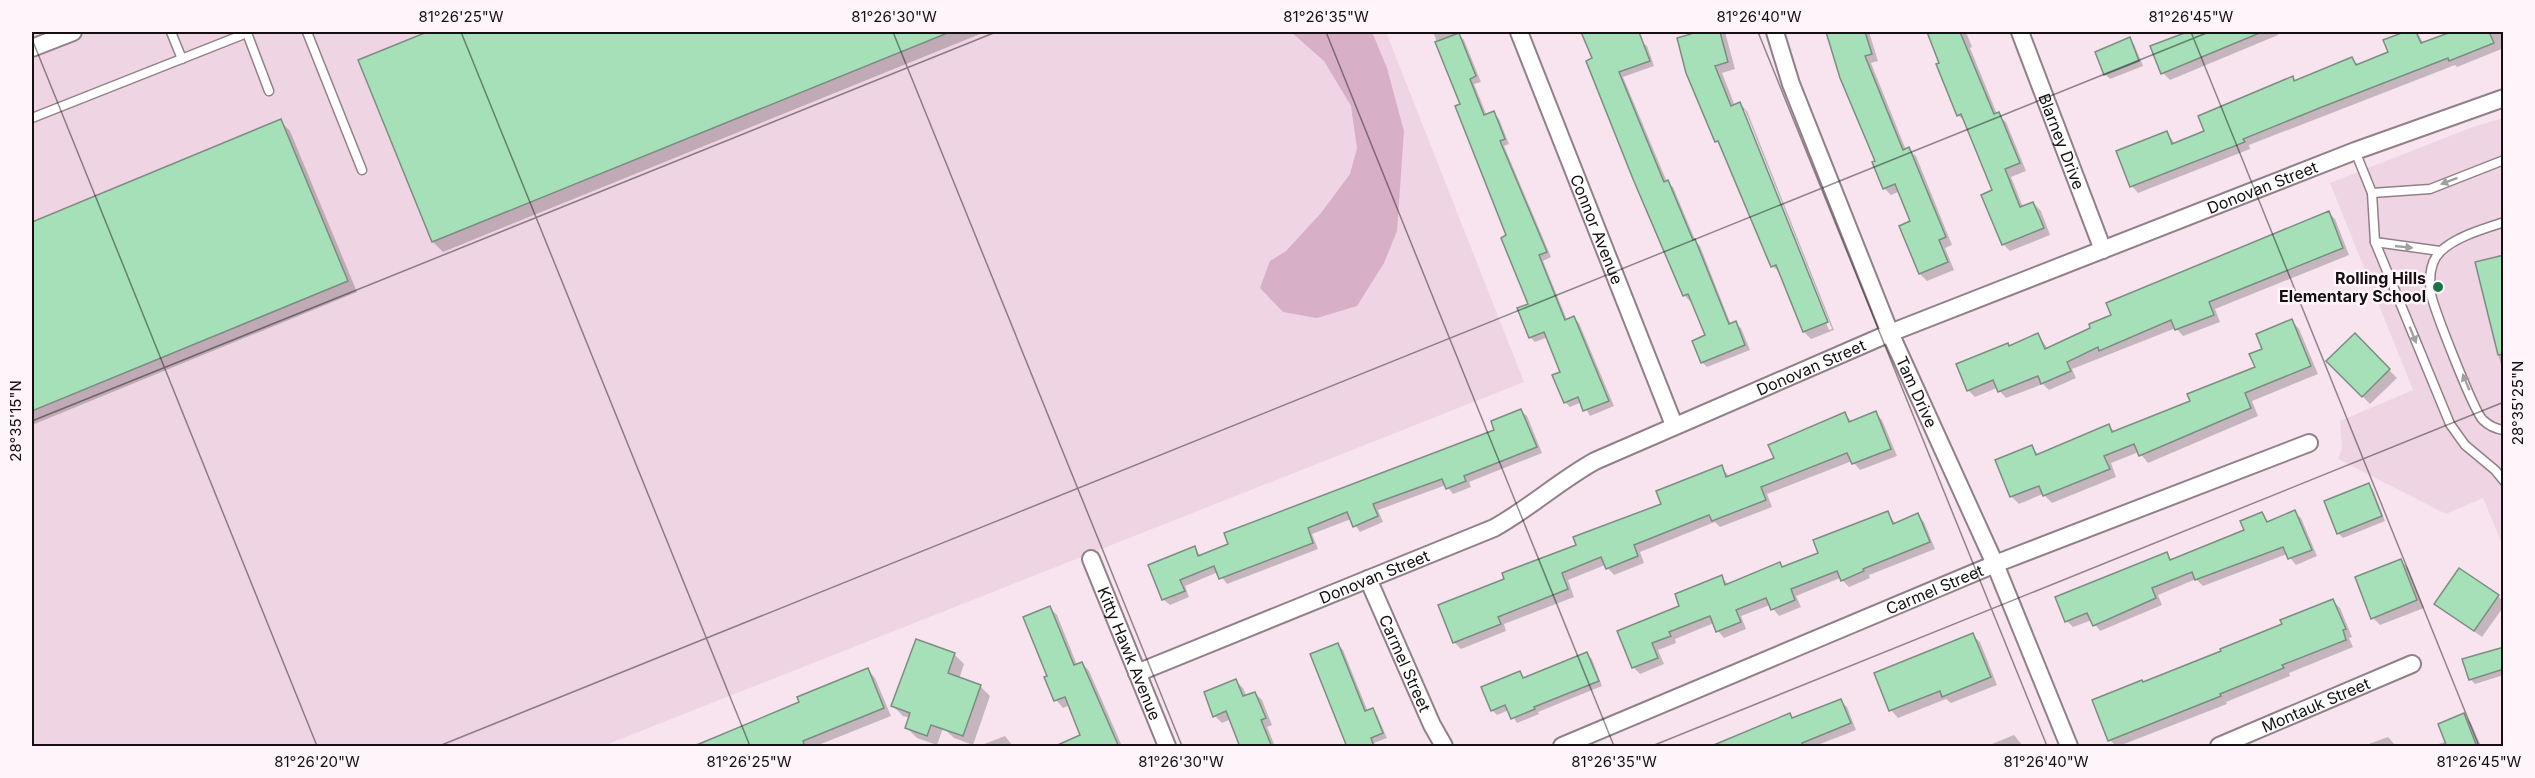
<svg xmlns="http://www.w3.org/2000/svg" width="2535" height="778" viewBox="0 0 2535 778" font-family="Inter,sans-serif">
  <rect width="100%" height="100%" fill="#f7e4ee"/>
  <g fill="#efd5e3">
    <polygon points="32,32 1386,32 1524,382 603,746 32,746"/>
    <polygon points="2503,118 2503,546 2483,498 2446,514 2338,459 2342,448 2340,421 2413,390 2330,183 2470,128"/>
  </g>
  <polygon fill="#d7b0c6" points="1291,32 1372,32 1387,68 1404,131 1397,231 1384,263 1357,306 1317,318 1283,312 1260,288 1270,261 1286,251 1321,213 1350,174 1357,148 1351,106 1324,61"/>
  <g fill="#0003" fill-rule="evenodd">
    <polygon points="431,32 985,32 443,252 433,242 360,61"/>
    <polygon points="1433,32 1456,32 1464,40 1481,82 1474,84 1487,116 1494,113 1499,119 1509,144 1504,146 1551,257 1543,261 1567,320 1574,318 1579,323 1614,406 1590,416 1582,402 1570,407 1565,402 1562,373 1548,337 1535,342 1530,337 1530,305 1508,236 1462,105"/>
    <polygon points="1583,32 1622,32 1627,45 1641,41 1647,46 1654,66 1623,77 1667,182 1673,187 1696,242 1700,246 1731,325 1735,323 1741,328 1750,350 1707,367 1702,362 1707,336 1692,300 1690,301 1684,295"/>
    <path d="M1692,32H1725L1735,69L1722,73L1735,106L1740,104L1747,111L1834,330L1811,339L1804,332L1781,273L1772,266L1722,146L1717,141ZM1742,110H1745L1832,329L1829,330Z"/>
    <polygon points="1827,32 1869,32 1878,61 1871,63 1906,150 1908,149 1916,156 1952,245 1945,248 1954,270 1927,281 1920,274 1912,222 1900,191 1891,195 1884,188 1877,162 1841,78"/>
    <polygon points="1929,32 1966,32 1972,47 1970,48 1997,114 2006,122 2026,171 2011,177 2023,207 2033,203 2041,211 2050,235 2010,251 2003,244 1994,191 1967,123 1958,115"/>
    <polygon points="2192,32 2277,32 2278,35 2170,80 2163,73 2152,47"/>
    <polygon points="2408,32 2417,32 2424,44 2455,32 2504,32 2504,48 2457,67 2455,65 2249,145 2250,149 2138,193 2132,186 2167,132 2175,144 2206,132 2292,78 2296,82 2352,59 2359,65 2390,53 2385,41"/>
    <polygon points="2130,39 2134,44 2143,66 2110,79 2105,74"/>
    <polygon points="280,121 290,131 357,292 32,425 32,224"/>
    <polygon points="2328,212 2335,219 2349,255 2215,309 2220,322 2183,336 2176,328 2072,369 2076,378 2049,390 2043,384 2006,398 1997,388 1975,397 1968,390 2010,348 2038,335 2048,349"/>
    <polygon points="2504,257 2504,378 2477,263"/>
    <polygon points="2292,321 2299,329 2318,374 2252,401 2258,416 2148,463 2139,452 2111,463 2116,477 2052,503 2043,494 2019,504 2011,496 2031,447 2039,455 2109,426 2116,433 2192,402 2257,368 2264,349"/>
    <polygon points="2354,335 2397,378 2370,404 2328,361"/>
    <polygon points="1521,411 1527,416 1542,453 1469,482 1471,487 1453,494 1446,485 1378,510 1383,522 1360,532 1351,519 1312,534 1318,549 1227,584 1218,572 1185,586 1189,597 1170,605 1164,600 1150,566 1194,548 1201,556 1496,431"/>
    <polygon points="1875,413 1882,420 1897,456 1860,470 1852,461 1767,494 1772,507 1720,527 1715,522 1640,552 1644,563 1614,575 1605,565 1568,580 1574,597 1504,624 1506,631 1461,649 1454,642 1506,579 1663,505 1721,467 1730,477 1776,459 1845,414 1852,422"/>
    <polygon points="2368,485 2373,490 2385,521 2343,538 2338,533"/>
    <polygon points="2294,512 2301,518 2317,556 2296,565 2287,554 2203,586 2196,579 2158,595 2162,605 2100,631 2092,620 2073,627 2067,621 2166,554 2172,560 2246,531 2262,513 2269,523"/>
    <polygon points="1887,513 1896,524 1918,515 1924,522 1935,549 1869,575 1870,578 1849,587 1840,578 1796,596 1801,607 1779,616 1770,605 1741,616 1746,629 1724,638 1718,631 1714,623 1675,639 1676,643 1658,650 1664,664 1640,674 1633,667 1619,632 1681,606 1721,577 1729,585 1780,564 1783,568 1820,553"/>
    <polygon points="2400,560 2408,568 2424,608 2380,625 2373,618"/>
    <polygon points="2498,596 2504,602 2504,606 2482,637 2436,604"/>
    <polygon points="2332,600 2340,608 2352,637 2349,638 2353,647 2289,673 2290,676 2226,702 2227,704 2119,746 2116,746 2110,740 2144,684 2284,625"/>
    <polygon points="1050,608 1057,615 1077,665 1082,663 1089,671 1122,746 1075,746 1082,735 1070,705 1063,708 1056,700 1049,677"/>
    <polygon points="1972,635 1980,642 1997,685 1951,703 1946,699 1898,718 1891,710 1876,674"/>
    <polygon points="1338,645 1343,650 1368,712 1372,710 1377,715 1387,738 1374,743 1376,746 1348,746"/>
    <polygon points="2503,648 2504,675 2475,684 2470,679"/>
    <polygon points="954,654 964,664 959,679 980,686 990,696 973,745 954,738 943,728 937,745 917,738 907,728 910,718 903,716 893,706"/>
    <polygon points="1587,654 1592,659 1602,686 1538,712 1539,714 1517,723 1509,710 1497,715 1492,710 1519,673 1525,679"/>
    <polygon points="868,670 875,678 891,716 816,746 691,746 801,703"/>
    <polygon points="1236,681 1243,688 1247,697 1255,693 1262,700 1272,725 1267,727 1275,746 1242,746 1231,719 1222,723 1215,716"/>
    <polygon points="1840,700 1847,707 1856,730 1815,746 1709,746 1789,715 1794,719"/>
    <polygon points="2464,715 2471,723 2481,746 2433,746 2447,741"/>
    <polygon points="2014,735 2023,746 1987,746"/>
    <polygon points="1005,736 1013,746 979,746"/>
    <polygon points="2388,737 2396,746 2363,746"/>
  </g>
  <g fill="#a5e0b9" stroke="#7d8d82" stroke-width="1.5">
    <polygon points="427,32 950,32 432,242 358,60"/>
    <polygon points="1581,32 1639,32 1650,61 1619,72 1664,182 1668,180 1693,240 1695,239 1729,324 1736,321 1745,345 1701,363 1692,341 1705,335 1688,294 1683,296 1633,179 1586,61 1592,58"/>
    <polygon points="1691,32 1720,32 1728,62 1715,66 1731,106 1740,102 1828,322 1803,332 1776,265 1771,267 1718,141 1715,142 1686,73 1677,38 1691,34"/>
    <polygon points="1826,32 1865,32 1872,54 1865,56 1903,150 1909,147 1946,237 1939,240 1948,262 1919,274 1899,226 1910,221 1895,184 1883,189 1872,162 1875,161 1840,78"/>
    <polygon points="1927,32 1960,32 1994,114 1999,112 2020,163 2005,169 2020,207 2033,202 2044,228 2002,245 1981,195 1992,190 1961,114 1957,116 1936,64 1939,63"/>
    <polygon points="2187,32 2262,32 2161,74 2150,46"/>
    <polygon points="2404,32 2416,32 2421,43 2451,32 2489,32 2494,43 2449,61 2448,58 2322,107 2243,139 2245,142 2130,187 2116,151 2167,131 2172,144 2204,131 2198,116 2293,76 2294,81 2352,57 2356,65 2388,52 2383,40"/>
    <polygon points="1459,33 1476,76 1470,79 1484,115 1494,111 1505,139 1500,141 1547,252 1539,255 1565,320 1574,316 1609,401 1583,411 1578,397 1564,403 1552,375 1560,372 1544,332 1529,338 1517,308 1528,304 1501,238 1506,235 1455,106 1460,104 1435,42"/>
    <polygon points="2130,37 2139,61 2104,75 2095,52"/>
    <polygon points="281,119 348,281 32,411 32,222"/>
    <polygon points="2329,211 2343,248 2209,302 2214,315 2175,330 2171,320 2099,351 2098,347 2067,362 2071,371 2041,384 2038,376 1998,392 1993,380 1967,391 1956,364 2008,343 2009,346 2038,333 2045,349 2090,328 2089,324 2111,315 2106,303"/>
    <polygon points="2504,255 2504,354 2498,355 2475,262"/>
    <polygon points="2292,319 2311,366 2245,393 2251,408 2139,456 2134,444 2104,456 2110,469 2043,496 2039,486 2010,497 1995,460 2032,445 2036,455 2109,424 2112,432 2190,401 2187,394 2255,367 2249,354 2262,349 2256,334"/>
    <polygon points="2355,333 2390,369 2362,397 2326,361"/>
    <polygon points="1521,409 1537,447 1464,476 1466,481 1446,489 1442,479 1373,504 1378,516 1353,527 1347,512 1308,528 1313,543 1219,579 1214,566 1180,580 1185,591 1162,600 1148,565 1195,546 1198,556 1228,544 1224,533 1494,430 1491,421"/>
    <polygon points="1876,411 1891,449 1852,464 1847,453 1761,487 1766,500 1712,521 1709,515 1634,545 1638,556 1606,569 1601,557 1562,573 1568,589 1498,617 1501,624 1453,643 1438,605 1504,579 1502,573 1576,545 1573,537 1661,504 1656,491 1722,465 1726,477 1774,458 1768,445 1845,412 1849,422"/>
    <polygon points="2369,483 2382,516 2337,534 2324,501"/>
    <polygon points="2295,510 2312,550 2288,559 2283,547 2195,580 2192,572 2152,588 2156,598 2093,626 2087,613 2065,622 2055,597 2167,552 2170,560 2244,530 2240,521 2262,512 2267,522"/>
    <polygon points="1888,511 1893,524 1918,513 1930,542 1863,569 1864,571 1841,581 1837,571 1791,589 1795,600 1771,610 1766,598 1736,610 1741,622 1716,632 1710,616 1669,632 1671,636 1652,643 1658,658 1632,668 1617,631 1679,606 1675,594 1722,575 1725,585 1780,562 1782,567 1818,553 1813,540"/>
    <polygon points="2401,559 2417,600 2371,619 2355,577"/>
    <polygon points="2459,568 2499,595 2474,631 2434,604"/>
    <polygon points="2333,599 2346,629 2343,630 2346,640 2282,665 2284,668 2220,694 2221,696 2108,741 2092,700 2142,680 2143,682 2221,651 2220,649 2282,624 2280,620"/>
    <polygon points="1050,606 1074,665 1082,662 1119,747 1053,747 1080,735 1065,697 1054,701 1044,677 1047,676 1023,617"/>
    <polygon points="1973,633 1991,677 1942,697 1940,691 1889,711 1874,673"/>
    <polygon points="916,639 955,653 948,673 981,685 963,736 931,725 927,736 905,728 910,713 891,706"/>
    <polygon points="1338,643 1365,711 1373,708 1383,733 1371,738 1374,747 1347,747 1310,654"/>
    <polygon points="2504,647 2504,669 2469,680 2462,659"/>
    <polygon points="1587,652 1599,681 1534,707 1535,709 1511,719 1505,705 1491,711 1481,687 1520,671 1523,678"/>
    <polygon points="868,668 884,708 803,741 805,747 692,747 799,702 797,697"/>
    <polygon points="1236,679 1243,696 1255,692 1266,718 1261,720 1272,747 1240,747 1226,711 1213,717 1204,692"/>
    <polygon points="1841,699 1851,723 1802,743 1803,747 1709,747 1790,713 1792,718"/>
    <polygon points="2464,713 2477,747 2447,747 2438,724"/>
  </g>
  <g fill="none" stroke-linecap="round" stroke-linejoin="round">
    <g stroke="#918089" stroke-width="11">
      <g id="service">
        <polyline points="171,32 182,59"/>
        <polyline points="307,32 362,170"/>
        <polyline points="32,118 247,33 269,91"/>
        <polyline points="2355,151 2372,193 2375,242 2440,251"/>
        <polyline points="2372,193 2430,189 2504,160"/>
        <path d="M2504,222C2484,229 2457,236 2441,251C2430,261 2429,279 2431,294C2434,309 2474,412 2483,420C2489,426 2496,429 2504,430"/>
        <polyline points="2375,242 2450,424 2465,445 2495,470 2504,481"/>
      </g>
    </g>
    <g stroke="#918089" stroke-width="20">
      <g id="minor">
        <path id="s1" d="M1519,32L1674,425"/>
        <path id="s2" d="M1775,32L1791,84L1890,333L1995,564L2069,746"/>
        <path id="s3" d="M2020,32L2103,250"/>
        <polyline points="32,48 73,32"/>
        <path id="s4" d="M1091,559L1167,746"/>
        <path id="s5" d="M1368,579L1432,725L1444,746"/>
        <path id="s6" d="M1137,673L1494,528C1530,508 1559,481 1595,461L1890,333L2355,151L2504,98"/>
        <path id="s7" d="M1562,746L1995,564L2309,443"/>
        <path id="s8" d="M2219,746L2412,664"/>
      </g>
    </g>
    <use href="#service" stroke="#fff" stroke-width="8"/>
    <use href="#minor" stroke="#fff" stroke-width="16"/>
  </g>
  <defs><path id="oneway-solid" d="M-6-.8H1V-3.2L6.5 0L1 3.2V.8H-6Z" transform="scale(1.5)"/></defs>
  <g fill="#a19fa0">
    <use href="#oneway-solid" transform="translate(2449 181) rotate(159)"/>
    <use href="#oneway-solid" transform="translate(2404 247) rotate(6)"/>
    <use href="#oneway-solid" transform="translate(2413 335) rotate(68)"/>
    <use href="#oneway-solid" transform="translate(2466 382) rotate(-113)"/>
  </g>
  <path fill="none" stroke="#150f12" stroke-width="1.5" stroke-opacity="0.45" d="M461,32L750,746M893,32L1182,746M1326,32L1614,746M1758,32L2047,746M2191,32L2479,746M32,39L317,746M32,421L996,32M439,746L2209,32M1652,746L2504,402"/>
  <circle fill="#1d7245" stroke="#fff4fa" stroke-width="2" cx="2438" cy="287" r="6"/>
  <g text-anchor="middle" stroke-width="5" stroke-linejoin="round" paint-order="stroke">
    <g font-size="16" fill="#150f12" stroke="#fff4fa">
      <text dy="6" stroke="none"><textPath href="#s3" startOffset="117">Blarney Drive</textPath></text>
      <text dy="6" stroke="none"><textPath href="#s6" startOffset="1228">Donovan Street</textPath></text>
      <text dy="6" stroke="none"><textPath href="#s1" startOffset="212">Connor Avenue</textPath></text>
      <text dy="6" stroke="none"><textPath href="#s6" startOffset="742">Donovan Street</textPath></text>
      <text dy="6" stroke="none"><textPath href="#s2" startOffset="387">Tam Drive</textPath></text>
      <text dy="6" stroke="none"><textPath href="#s6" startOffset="256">Donovan Street</textPath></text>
      <text dy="6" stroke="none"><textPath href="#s7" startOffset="404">Carmel Street</textPath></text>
      <text dy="6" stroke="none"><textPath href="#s4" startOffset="102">Kitty Hawk Avenue</textPath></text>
      <text dy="6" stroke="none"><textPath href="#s5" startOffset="92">Carmel Street</textPath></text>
      <text dy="6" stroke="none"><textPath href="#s8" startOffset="105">Montauk Street</textPath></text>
    </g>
    <g font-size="16" font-weight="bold" fill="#150f12" stroke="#fff4fa" text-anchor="end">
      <text x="2426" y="284">Rolling Hills<tspan x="2426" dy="18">Elementary School</tspan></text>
    </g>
  </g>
  <rect width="2535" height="778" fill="none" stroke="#fff4fa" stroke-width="66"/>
  <rect x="33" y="33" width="2469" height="712" fill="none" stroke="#150f12" stroke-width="2"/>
  <g font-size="15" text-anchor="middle" fill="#150f12">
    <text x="461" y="22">81°26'25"W</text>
    <text x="894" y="22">81°26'30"W</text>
    <text x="1326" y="22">81°26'35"W</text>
    <text x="1759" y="22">81°26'40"W</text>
    <text x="2191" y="22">81°26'45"W</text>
    <text transform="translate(2518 403) rotate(-90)" y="5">28°35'25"N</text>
    <text transform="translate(16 421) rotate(-90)" y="5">28°35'15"N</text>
    <text x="317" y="767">81°26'20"W</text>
    <text x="749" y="767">81°26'25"W</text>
    <text x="1181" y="767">81°26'30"W</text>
    <text x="1614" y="767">81°26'35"W</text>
    <text x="2046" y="767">81°26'40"W</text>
    <text x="2479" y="767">81°26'45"W</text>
  </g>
</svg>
